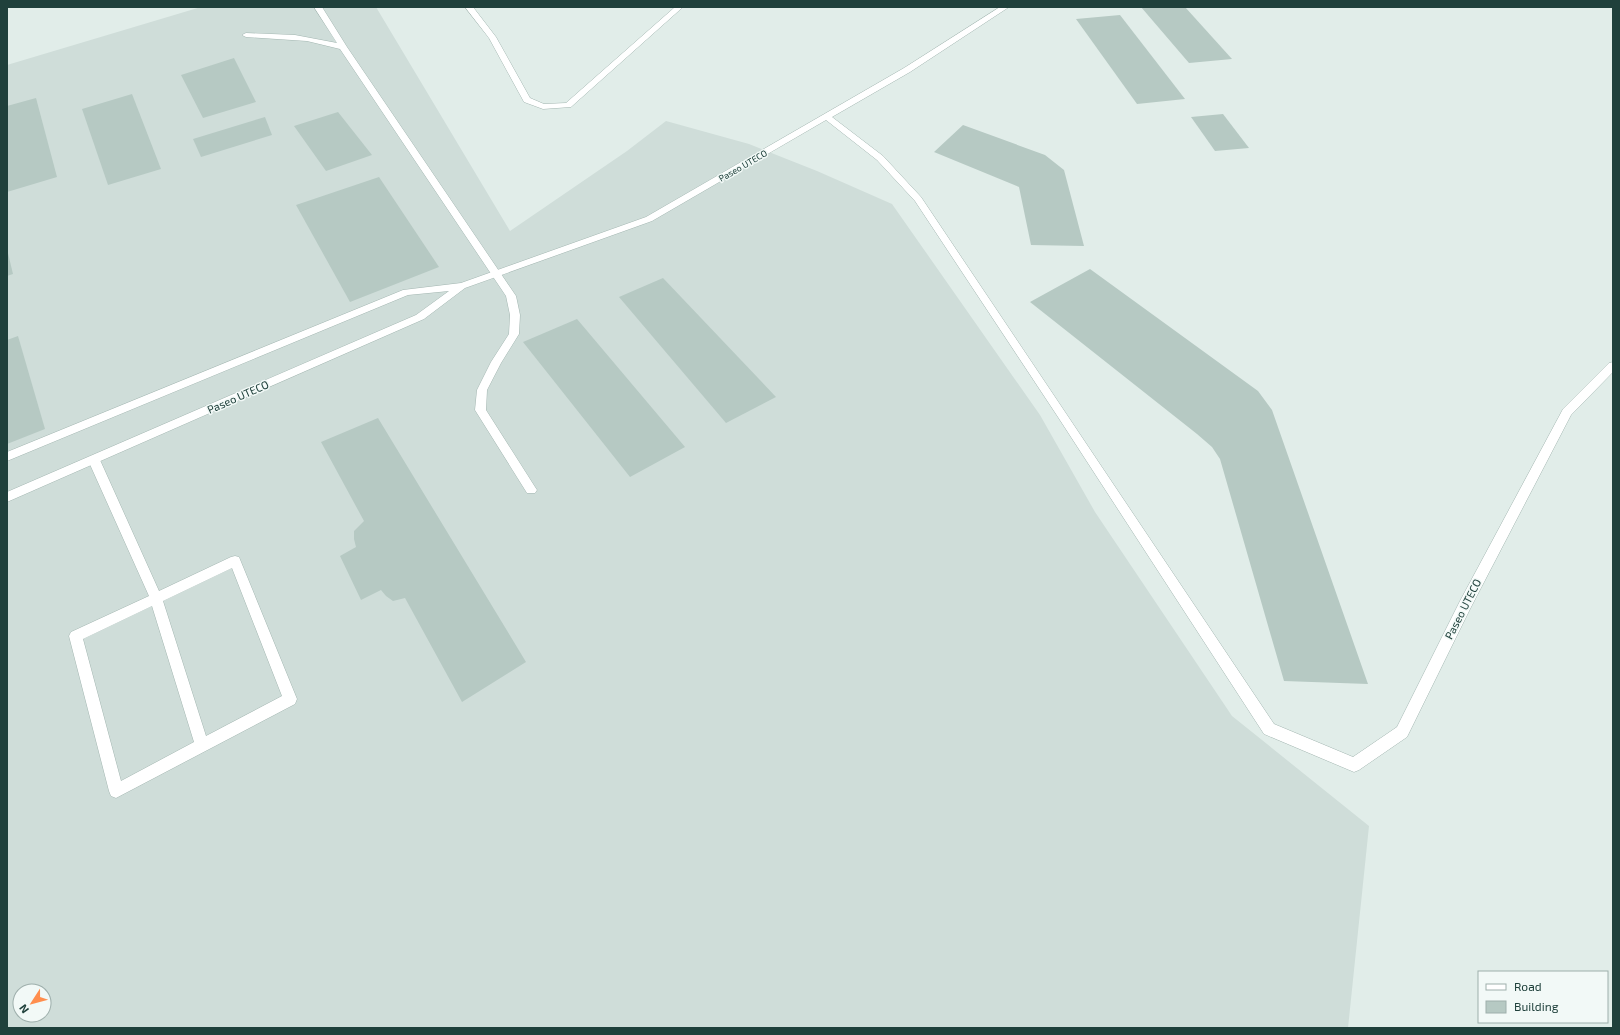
<svg xmlns="http://www.w3.org/2000/svg" width="1620" height="1035" viewBox="0 0 1620 1035" font-family="'Exo 2',sans-serif">
  <rect width="100%" height="100%" fill="#e1ede9"/>
  <path fill="#cfddd9" fill-rule="evenodd" d="M201,7H376L510,231L627,151L666,121L749,144L817,171L892,204L1040,415L1095,512L1232,716L1369,826L1348,1028H7V65ZM20,991H44V1015H20Z"/>
  <g fill="#b6c9c3">
    <polygon points="1141,7 1185,7 1232,59 1189,63"/>
    <polygon points="1120,15 1185,99 1137,104 1076,19"/>
    <polygon points="234,58 256,102 203,118 181,75"/>
    <polygon points="132,94 161,169 108,185 82,109"/>
    <polygon points="36,98 57,177 7,192 7,106"/>
    <polygon points="338,112 372,155 326,171 294,126"/>
    <polygon points="1223,114 1249,148 1215,151 1191,117"/>
    <polygon points="265,117 272,135 201,157 193,139"/>
    <polygon points="963,125 1045,155 1064,170 1084,246 1031,245 1019,187 934,152"/>
    <polygon points="379,177 439,267 350,302 296,205"/>
    <polygon points="7,249 13,274 7,276"/>
    <polygon points="1090,269 1258,391 1272,410 1368,684 1284,681 1220,459 1212,447 1197,434 1030,302"/>
    <polygon points="663,278 776,397 726,423 619,297"/>
    <polygon points="577,319 685,447 630,477 523,342"/>
    <polygon points="18,336 45,429 7,444 7,340"/>
    <polygon points="378,418 526,662 462,702 405,598 393,601 386,596 381,590 361,600 340,556 356,547 354,539 354,531 364,521 321,442"/>
  </g>
  <g fill="none" stroke-linecap="round" stroke-linejoin="round">
    <g stroke="#a3b6b1" stroke-width="1">
      <g id="lane">
        <polygon points="314,7 322,7 347,47 516,296 520,315 519,334 501,363 487,390 486,410 535,487 537,490 535,493 527,493 475,410 477,390 491,362 509,334 510,315 506,296 340,49 307,41 246,37 242,35 246,33 295,35 337,43"/>
        <path d="M94,456L98,457L100,460L159,591L231,557L235,556L239,557L297,699L295,704L116,798L111,796L109,791L69,636L71,632L149,596L88,460L90,457ZM232,568L282,696L206,736L163,601ZM152,606L194,742L121,781L83,639Z"/>
      </g>
    </g>
    <g stroke="#a3b6b1" stroke-width="1">
      <g id="street">
        <polygon points="465,7 473,7 496,37 530,98 544,104 566,103 675,7 683,7 571,107 543,109 524,102 489,38"/>
        <polygon points="1000,7 1009,7 910,72 832,117 883,156 921,197 1274,724 1353,757 1397,727 1460,601 1563,409 1609,363 1613,362 1613,372 1571,415 1470,609 1407,737 1359,770 1354,772 1264,734 1058,417 915,201 877,160 826,120 652,221 465,288 424,319 7,502 7,492 416,315 449,291 408,295 7,461 7,452 403,290 461,283 646,217 904,68"/>
      </g>
    </g>
    <use href="#lane" fill="#fff" fill-rule="evenodd"/>
    <use href="#street" fill="#fff" fill-rule="evenodd"/>
  </g>
  <g text-anchor="middle" stroke-width="3" stroke-linejoin="round" paint-order="stroke">
    <g font-size="9" fill="#1f403b" stroke="#f2f9f7">
      <text transform="translate(743 166) rotate(-30)" y="3">Paseo UTECO</text>
    </g>
    <g font-size="11" fill="#1f403b" stroke="#f2f9f7">
      <text transform="translate(238 397) rotate(-24)" y="4">Paseo UTECO</text>
      <text transform="translate(1463 609) rotate(-63)" y="4">Paseo UTECO</text>
    </g>
  </g>
  <rect width="1620" height="1035" fill="none" stroke="#1f403b" stroke-width="16"/>
  <rect x="1478" y="971" width="130" height="52" fill="#f2f9f7" stroke="#9eafac"/>
  <rect x="1486" y="984" width="20" height="6" fill="#ffffff" stroke="#9eafac"/>
  <text x="1514" y="991" font-size="12" fill="#1f403b">Road</text>
  <rect x="1486" y="1001" width="20" height="12" fill="#b6c9c3" stroke="#9eafac"/>
  <text x="1514" y="1011" font-size="12" fill="#1f403b">Building</text>
  <g transform="translate(32 1003) rotate(234)"><circle r="19" fill="#f2f9f7" stroke="#9eafac"/>
  <path d="M0-3L7 15L0 10L-7 15Z" fill="#ff8e4e"/>
  <text y="-6" font-size="11" font-weight="bold" text-anchor="middle" fill="#1f403b">N</text>
  </g>
</svg>
